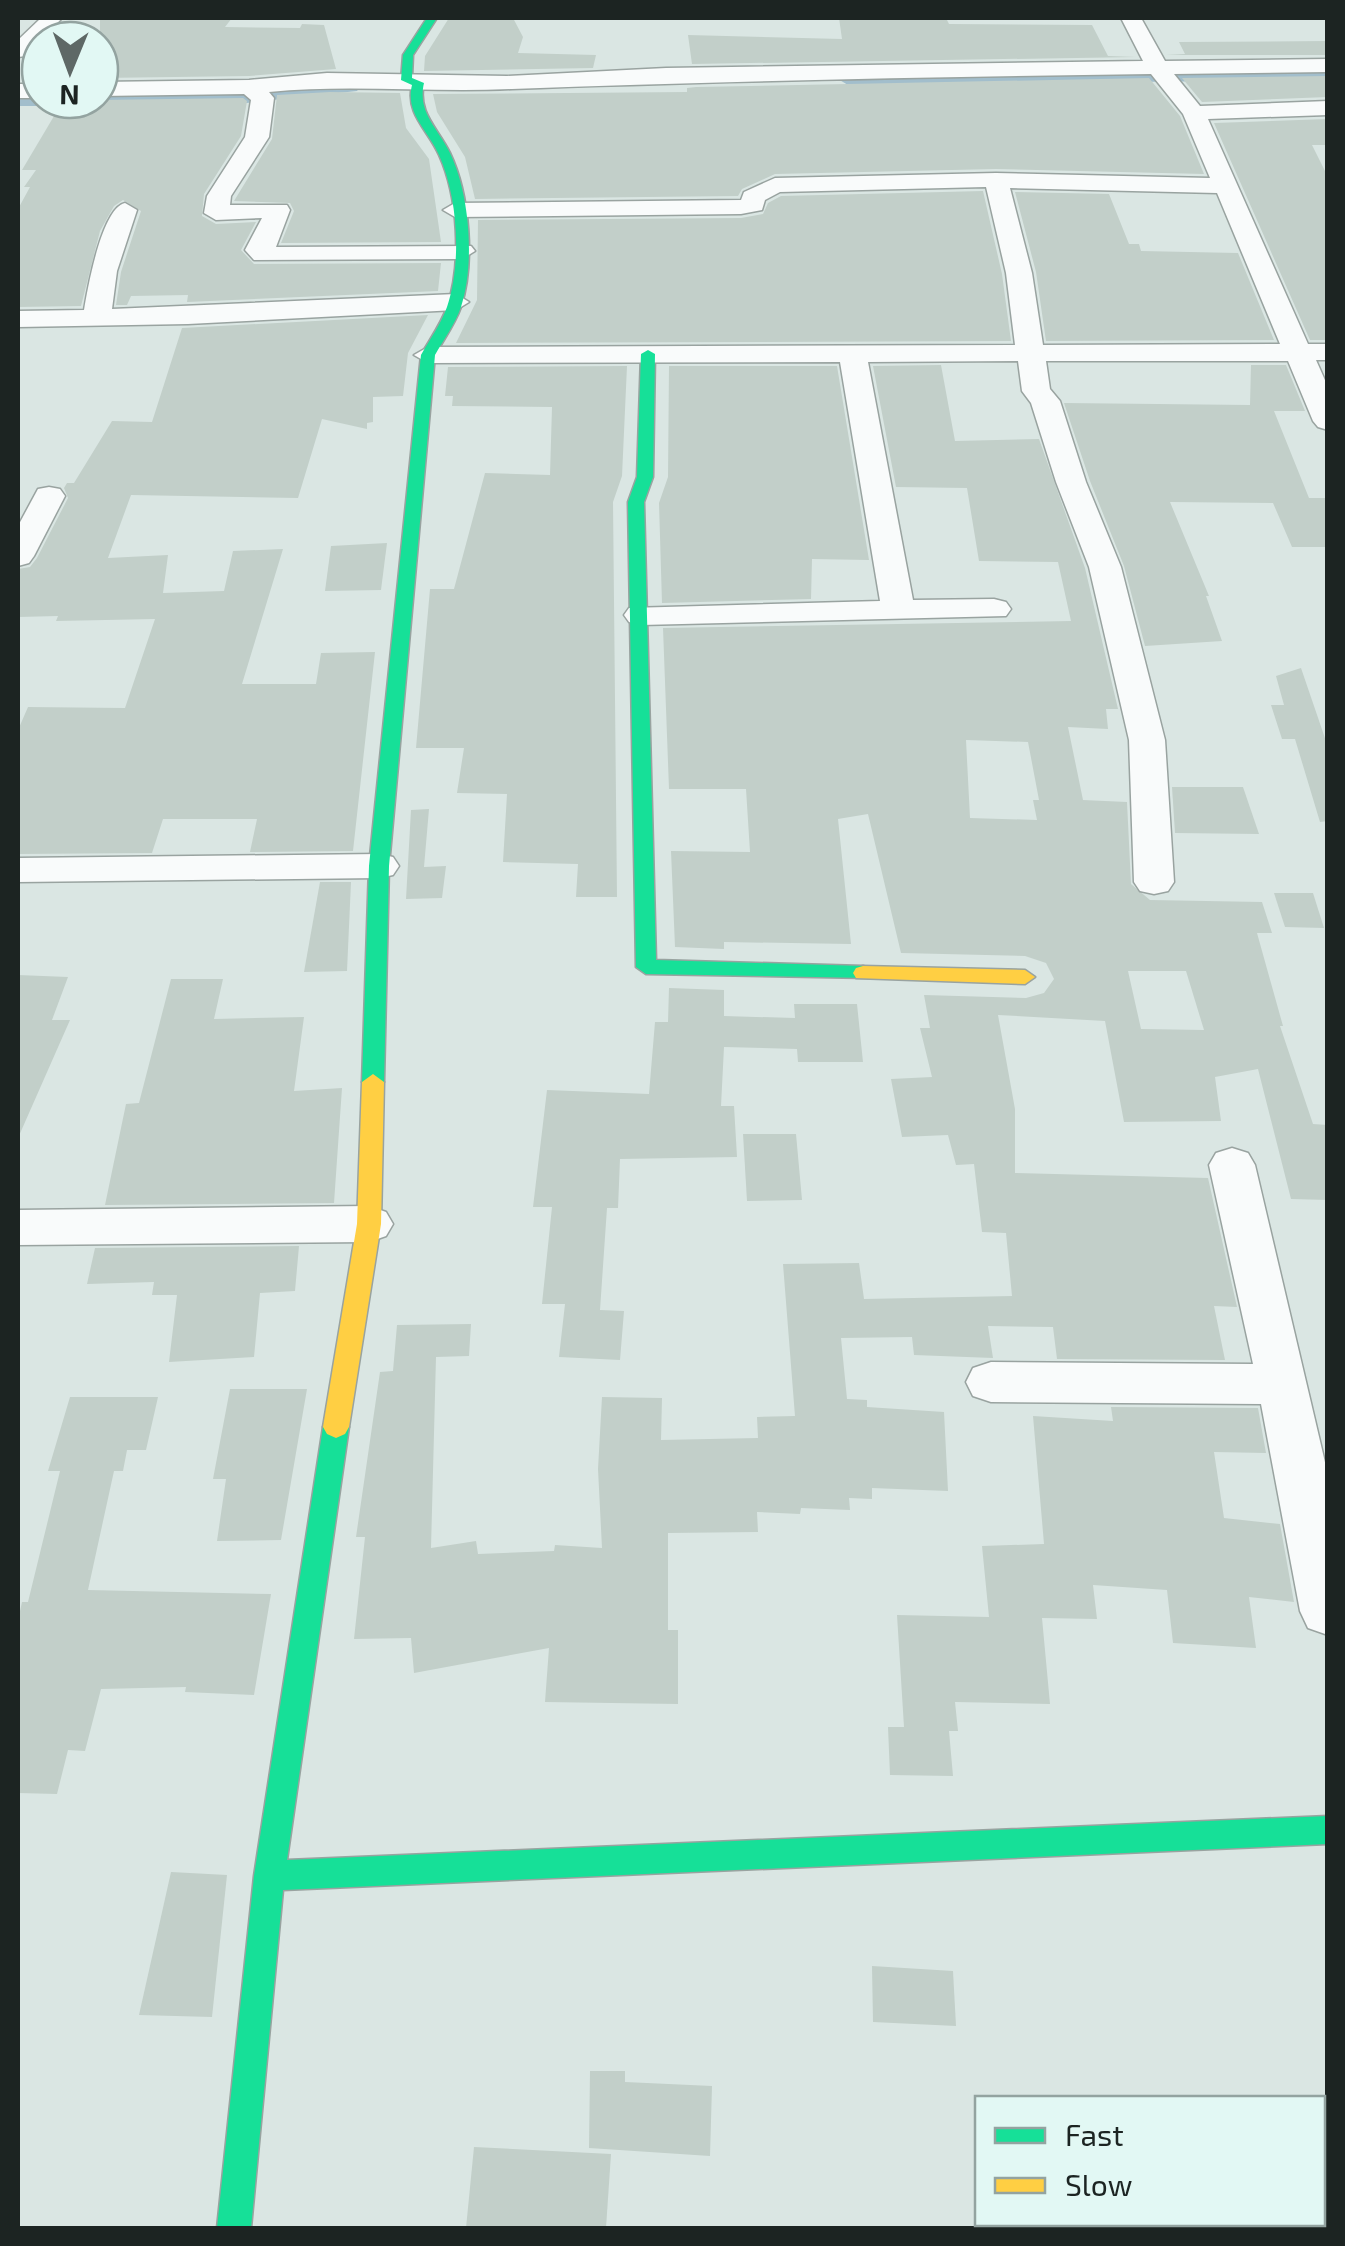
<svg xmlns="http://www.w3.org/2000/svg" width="1345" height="2246" viewBox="0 0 1345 2246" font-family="'Exo 2',sans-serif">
  <rect width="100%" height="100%" fill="#dae6e3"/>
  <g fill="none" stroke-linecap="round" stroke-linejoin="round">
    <g fill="#a2becc" fill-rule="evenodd">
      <polygon points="1328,68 1328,80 848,85 838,79 848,73"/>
      <polygon points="350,81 360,87 357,91 218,106 92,100 100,100 100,91 218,94"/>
      <polygon points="18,94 40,94 40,100 50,100 40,106 18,106"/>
    </g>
  </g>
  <g fill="#c2cfc9" fill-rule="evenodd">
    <polygon points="100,18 232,18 225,27 300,28 302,24 324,25 336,69 249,76 100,78"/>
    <polygon points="449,18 513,18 523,37 518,53 596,55 593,68 424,71 425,56"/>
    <polygon points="839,18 947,20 949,24 1092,25 1108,56 1137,57 692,64 688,35 842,39"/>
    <polygon points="1328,41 1328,55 1166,55 1185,54 1179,42"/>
    <polygon points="1328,76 1328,97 1202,102 1182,78"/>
    <polygon points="1149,78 1180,116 1204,174 996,169 775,174 742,189 738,196 475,199 465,157 437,112 433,94 687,92 687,88 696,87"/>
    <polygon points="330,92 400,93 406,128 429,159 441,242 281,243 294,211 290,203 234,201 272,139 277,95"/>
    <polygon points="243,98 247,101 241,136 204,194 202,216 216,224 256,222 241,250 254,264 441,263 438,291 187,302 188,295 131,296 127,305 116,305 121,272 141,211 123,200 114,206 100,231 81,306 18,307 18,209 30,187 24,187 36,170 22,170 60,106 100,106 100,100"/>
    <polygon points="1328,119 1328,145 1312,145 1328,177 1328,340 1310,340 1214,123"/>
    <polygon points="983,191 1002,274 1011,341 456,343 477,300 478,220 741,218 763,214 768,203 781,196"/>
    <polygon points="1015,192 1109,194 1129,244 1139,244 1141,251 1238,253 1274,340 1046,341 1036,272"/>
    <polygon points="428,315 408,353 403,396 373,397 373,422 367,423 367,429 322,419 298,498 131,495 108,558 168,555 163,593 224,591 233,551 283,549 242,684 316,684 321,653 375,652 353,851 250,852 257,819 163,819 152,853 18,854 18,730 28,707 125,708 155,619 56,621 58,616 18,617 18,569 30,567 37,558 68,498 64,488 67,483 74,483 112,421 152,422 182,328"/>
    <path d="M941,365L955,441L1039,439L1085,568L1118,709H1106L1108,729L1068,727L1083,800L1127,802L1131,884L1150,900L1262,902L1272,933H1257L1283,1026H1280L1313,1124L1328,1125V1200L1291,1199L1258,1069L1215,1077L1221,1121L1124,1122L1105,1021L998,1015L1015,1109V1173L1208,1178L1237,1307L1214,1306L1225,1360L1057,1359L1053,1327L988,1326L993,1358L914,1355L912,1337L841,1338L847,1399L867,1400V1407L944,1412L948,1491L872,1488V1499L849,1498L850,1510L801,1508L800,1514L757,1512L758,1532L668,1533V1630H678V1704L545,1702L549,1648L414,1673L411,1638L354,1639L365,1537H356L380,1372L393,1371L397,1325L471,1324L469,1356L436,1357L431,1548L476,1541L478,1554L554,1551L555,1545L602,1548L598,1469L602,1397L662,1398L661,1440L758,1438L757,1417L795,1416L783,1264L859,1263L864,1299L1012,1296L1006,1233L982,1232L974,1164L956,1165L948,1135L902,1137L891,1079L932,1077L920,1028H930L924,995L1026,998L1044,993L1054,979L1046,963L1025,956L901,953L868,814L838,819L851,944L724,942V949L675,947L671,851L750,852L746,789H669L663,628L1071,621L1058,562L979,561L967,488L896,487L873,366ZM966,740L1028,742L1039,800H1033L1037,820L970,818ZM1128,971H1186L1204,1030L1141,1029Z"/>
    <polygon points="1251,365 1286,365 1305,411 1274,411 1309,498 1328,498 1328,547 1292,547 1273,503 1170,502 1209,596 1206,596 1222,641 1145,646 1124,566 1090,481 1064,403 1250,405"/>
    <polygon points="627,366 622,476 613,502 617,897 576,897 578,864 503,862 507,794 457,793 464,748 416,748 430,589 454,589 485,473 550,475 552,407 452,406 453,396 445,396 448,367"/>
    <polygon points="669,366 837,366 869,560 812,559 811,599 662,603 659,503 668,477"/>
    <polygon points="387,543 381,590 325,591 331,546"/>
    <polygon points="1301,668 1328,747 1328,821 1320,822 1295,739 1282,739 1271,705 1284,705 1276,676"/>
    <polygon points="1172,787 1243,787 1259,834 1175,833"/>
    <polygon points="429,809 424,867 446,866 442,898 406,899 411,810"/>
    <polygon points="320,882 351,882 347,971 304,972"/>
    <polygon points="1274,893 1313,893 1324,928 1285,927"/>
    <polygon points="18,975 68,977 52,1020 70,1020 18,1138"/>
    <polygon points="171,979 223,979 214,1019 304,1017 294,1091 342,1088 334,1203 105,1205 126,1104 139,1103"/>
    <polygon points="669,988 724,990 724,1016 795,1018 794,1004 857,1004 863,1062 798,1062 797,1049 724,1047 721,1106 734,1106 737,1157 620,1159 618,1208 607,1208 600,1310 624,1311 620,1360 559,1357 565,1304 542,1304 552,1207 533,1207 547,1090 649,1094 655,1022 668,1022"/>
    <polygon points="743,1134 796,1134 802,1200 747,1201"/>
    <polygon points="299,1246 295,1291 260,1293 254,1357 169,1362 177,1295 152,1295 154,1282 87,1284 95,1248"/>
    <polygon points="230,1389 307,1389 281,1540 217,1541 226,1479 213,1479"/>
    <polygon points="70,1397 158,1397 146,1450 127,1450 123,1471 114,1471 88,1590 271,1594 254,1695 185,1692 186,1687 101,1689 85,1751 68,1750 57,1794 18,1793 18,1620 22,1602 28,1602 60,1471 48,1471"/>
    <polygon points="1111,1407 1258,1408 1266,1453 1214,1452 1224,1518 1280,1524 1294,1602 1249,1597 1256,1648 1173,1643 1167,1590 1093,1585 1097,1619 1042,1618 1050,1704 955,1702 958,1731 949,1731 953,1776 890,1775 888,1727 904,1727 897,1615 989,1617 982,1546 1044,1544 1033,1416 1113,1421"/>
    <polygon points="171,1872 227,1875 212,2017 139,2015"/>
    <polygon points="872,1966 953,1971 956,2026 873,2022"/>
    <polygon points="590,2071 625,2071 625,2082 712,2086 710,2156 589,2148"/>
    <polygon points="474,2147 611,2154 606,2228 466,2228"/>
  </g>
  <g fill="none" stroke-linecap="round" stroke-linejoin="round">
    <g stroke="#99a3a0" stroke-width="3">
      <g id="street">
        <polygon points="41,18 62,18 26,56 18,57 18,40"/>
        <path d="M1121,18H1141L1165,61L1328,59V72L1174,74L1200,106L1328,101V115L1208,119L1308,344H1328V360H1316L1328,387V430L1318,427L1313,421L1288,361H1046L1050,389L1060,401L1086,482L1121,567L1165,740L1174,882L1168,891L1154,894L1140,891L1134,882L1129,740L1089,567L1056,482L1031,403L1022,391L1018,361L868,362L913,600L994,599L1006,602L1011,609L1006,616L641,625L629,622L624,615L629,608L880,601L840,362L428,363L414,355L428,347L1015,345L1006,273L986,187L780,192L765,200L762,210L741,214L455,217L443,210L455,203L741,200L744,192L775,178L996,173L1210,178L1183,114L1151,74C938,77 725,81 512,89C431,93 350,84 269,92L274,98L269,137L231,196L230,205H287L290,210L276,247L471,246L475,251L462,259L254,260L245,250L262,218L216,220L204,213L207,196L245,137L251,100L244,94L100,96V82L249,80L327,73L507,76L666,68L1143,61ZM1010,188L1217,193L1280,344L1043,345L1032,273Z"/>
        <rect x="18" y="84" width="22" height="14"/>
        <path d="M125,203L137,210L117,271L112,309L456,294L469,302L456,310L188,324L18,327V311L84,310C88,286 102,208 125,203Z"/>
        <polygon points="49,487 60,489 65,496 34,556 29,563 18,566 18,526 38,489"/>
        <polygon points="379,854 393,857 399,866 393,875 379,878 18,882 18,858"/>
        <polygon points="1232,1148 1248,1153 1255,1165 1328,1475 1328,1635 1308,1628 1300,1611 1261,1404 991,1402 973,1396 966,1382 973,1368 991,1362 1253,1364 1209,1165 1216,1153"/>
        <polygon points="369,1206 386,1212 393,1224 386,1236 369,1242 18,1245 18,1210"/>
      </g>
    </g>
    <g stroke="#99a3a0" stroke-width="3">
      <g id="fast">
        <path d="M427,18H437L413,55L412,78L424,83C417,113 438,128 450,153C470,195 475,263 461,307C455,324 444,339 435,355L389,866L384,1082L373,1090L362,1082L369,866L421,355C430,339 441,324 447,307C462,263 458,197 439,155C428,130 405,114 412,85L401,80L403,55Z"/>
        <polygon points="648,350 655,354 653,477 644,502 656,960 863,966 870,968 873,973 870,978 646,974 636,967 628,502 637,477 641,354"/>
        <polygon points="336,1416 345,1420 349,1427 287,1860 1328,1816 1328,1844 283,1890 251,2228 217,2228 254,1876 323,1427 327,1420"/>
      </g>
    </g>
    <g stroke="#99a3a0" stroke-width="3">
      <g id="slow">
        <polygon points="863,966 1025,970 1035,977 1025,984 856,978 853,973 856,968"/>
        <polygon points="373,1074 384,1082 381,1224 349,1427 345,1434 336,1438 327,1434 323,1427 357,1224 362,1082"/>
      </g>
    </g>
    <use href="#street" fill="#f9fbfb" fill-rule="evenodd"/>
    <use href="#fast" fill="#16e098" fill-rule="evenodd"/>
    <use href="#slow" fill="#ffcf43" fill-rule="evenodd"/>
  </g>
  <rect width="1345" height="2246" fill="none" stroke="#1c2422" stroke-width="40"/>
  <rect x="975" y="2096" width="350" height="130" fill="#e2f8f4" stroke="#93a3a0" stroke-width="2.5"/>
  <rect x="995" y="2128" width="50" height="15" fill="#16e098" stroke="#93a3a0" stroke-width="2.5"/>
  <text x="1065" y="2146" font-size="30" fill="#1c2422">Fast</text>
  <rect x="995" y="2178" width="50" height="15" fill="#ffcf43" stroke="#93a3a0" stroke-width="2.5"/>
  <text x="1065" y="2196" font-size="30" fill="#1c2422">Slow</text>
  <g transform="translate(70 70) rotate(181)"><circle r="48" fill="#e2f8f4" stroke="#93a3a0" stroke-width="2.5"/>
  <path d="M0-8L18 38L0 25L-18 38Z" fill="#5e6866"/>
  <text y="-15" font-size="28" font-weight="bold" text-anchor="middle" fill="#1c2422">N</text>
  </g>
</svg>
